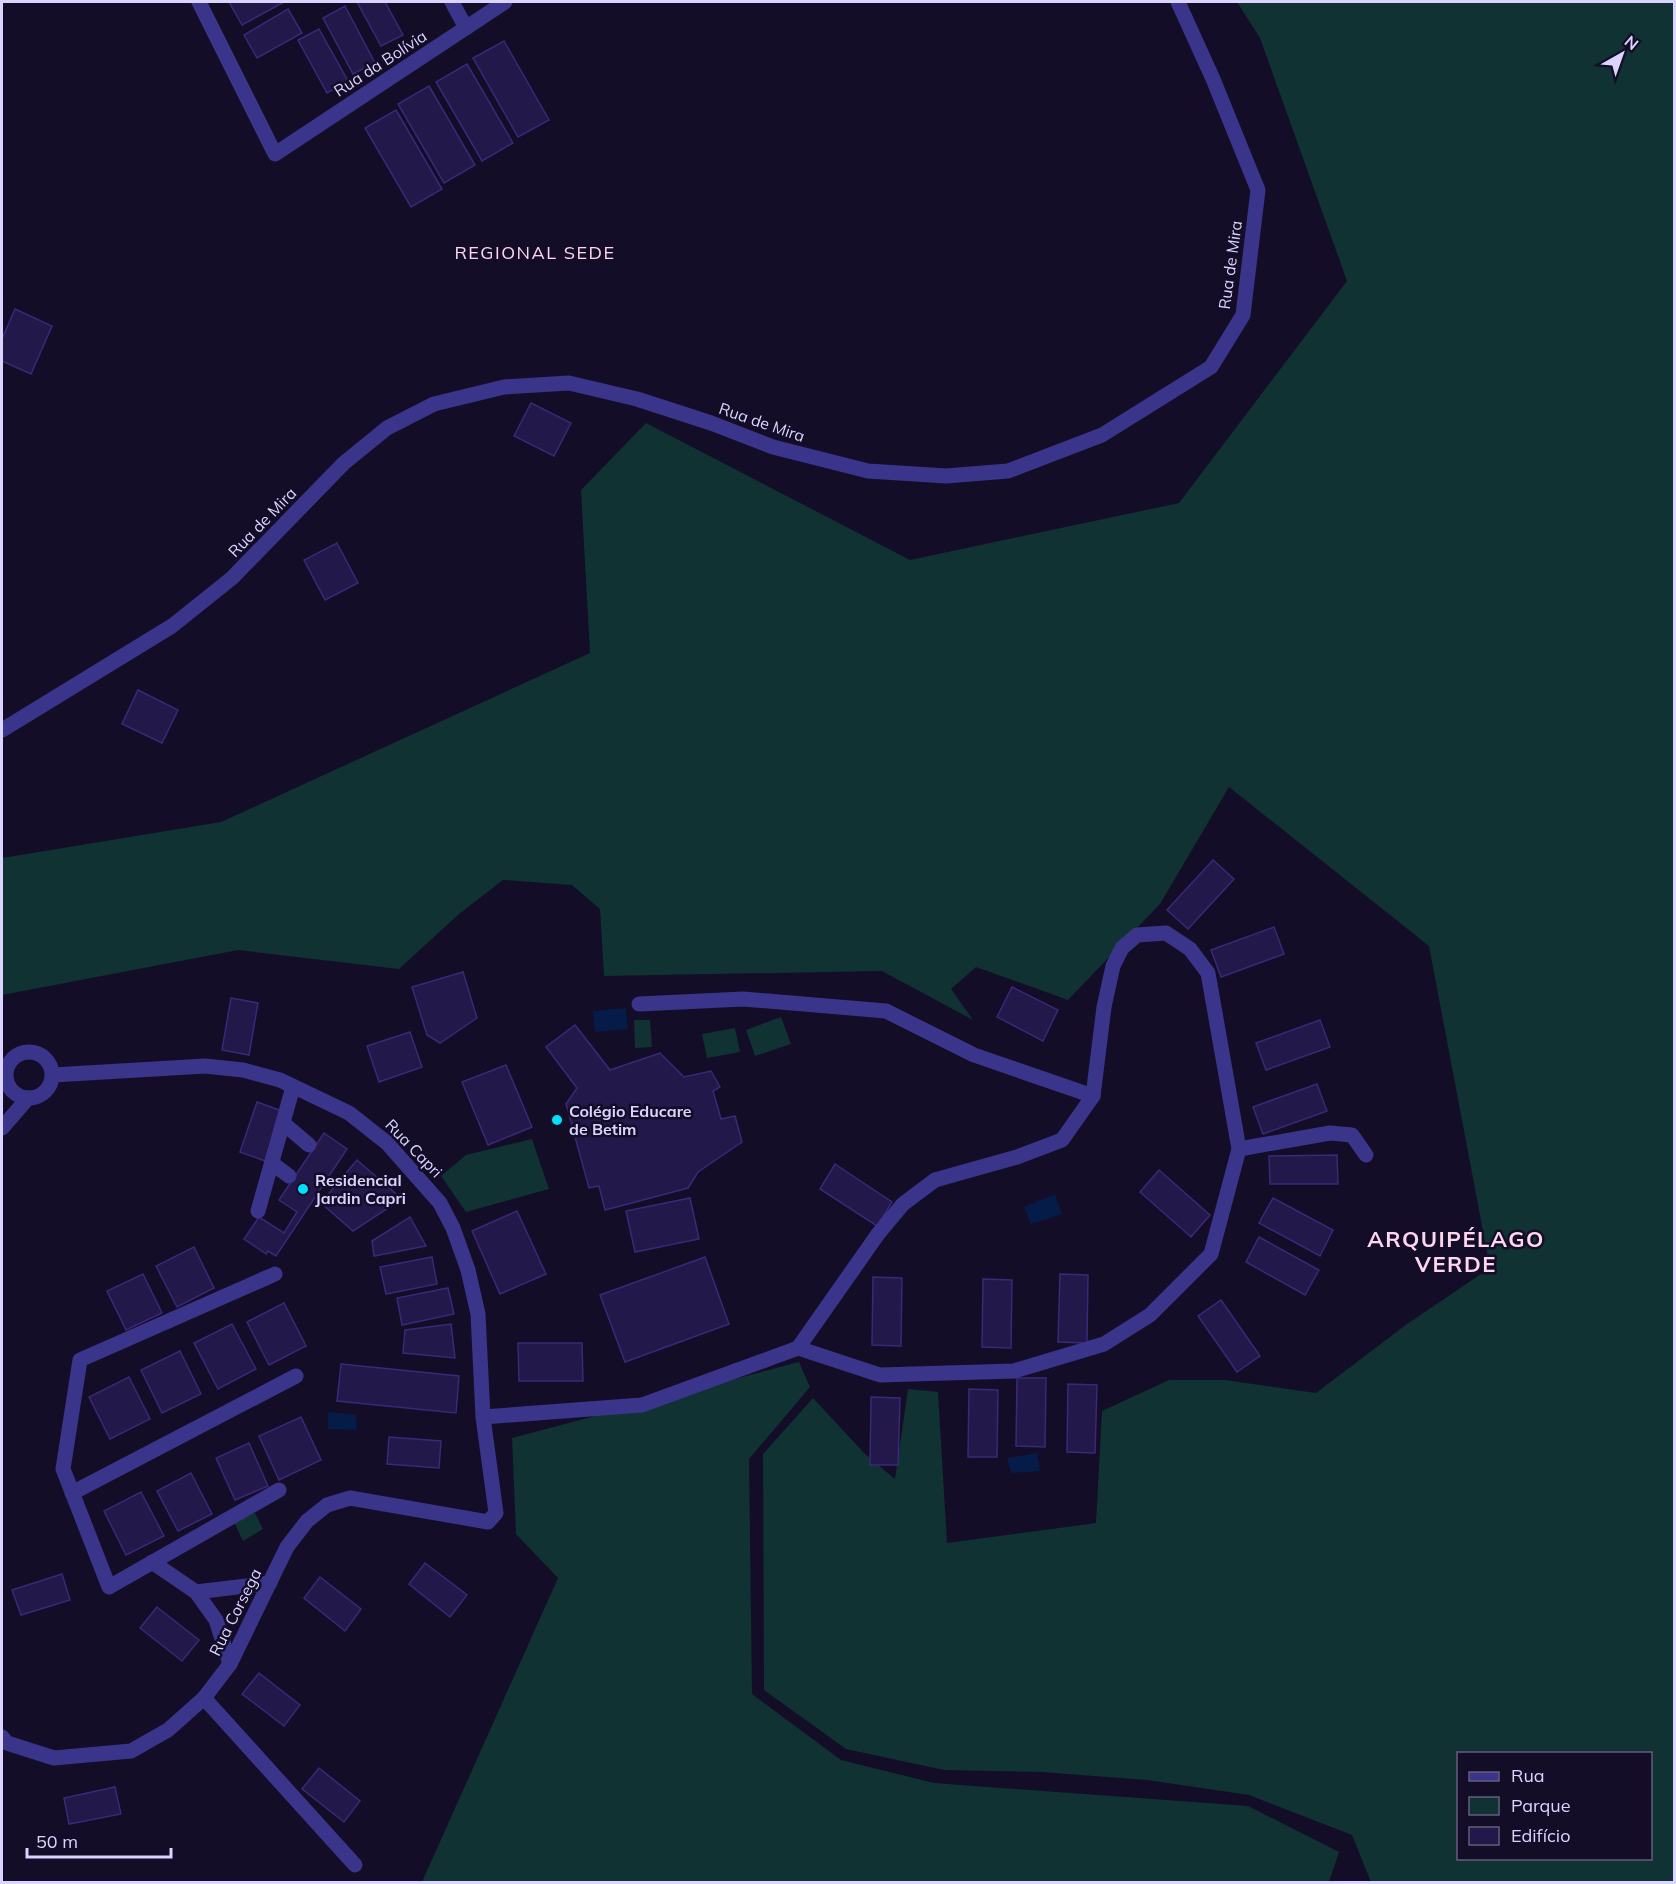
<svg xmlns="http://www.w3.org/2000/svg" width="1676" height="1884" viewBox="0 0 1676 1884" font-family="Mulish,sans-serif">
  <rect width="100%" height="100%" fill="#130d28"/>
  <g fill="#103232" fill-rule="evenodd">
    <path d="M1237,2H1674V1882H1371L1352,1835L1249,1795L1147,1780L1041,1772L944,1770L846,1749L764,1690L763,1454L813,1398L865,1454L895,1479L908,1389L938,1392L947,1543L1096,1523L1102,1411L1169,1380H1225L1316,1393L1407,1324L1490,1268L1429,946L1229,787L1160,904L1068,1000L976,967L951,989L973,1020L882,971L604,976L600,909L572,885L503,880L459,914L399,969L238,950L2,995V858L221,822L590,653L581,490L646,423L910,560L1179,503L1347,281L1260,38ZM1458,1754H1650V1858H1458Z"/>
    <polygon points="781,1017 791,1044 755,1056 746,1030"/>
    <polygon points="634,1020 650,1020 652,1047 635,1048"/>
    <polygon points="735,1028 740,1052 707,1058 702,1034"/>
    <polygon points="532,1139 549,1189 466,1212 441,1176 466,1155"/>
    <polygon points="799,1362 810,1387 749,1459 752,1694 841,1760 934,1783 1248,1806 1339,1852 1329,1882 422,1882 558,1578 516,1534 512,1438"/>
    <polygon points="255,1513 263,1529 243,1541 234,1522"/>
  </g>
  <g fill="#061c48">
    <polygon points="626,1008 628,1029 595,1032 593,1011"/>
    <polygon points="1055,1194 1062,1214 1031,1224 1024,1207"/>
    <polygon points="328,1412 356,1415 357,1430 328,1429"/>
    <polygon points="1037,1453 1040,1471 1011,1473 1007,1458"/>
  </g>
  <g fill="#23184a" stroke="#3a2878" stroke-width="1.5">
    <polygon points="229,2 284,2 242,25"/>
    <polygon points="357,2 385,2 403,35 381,46"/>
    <polygon points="345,6 375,63 353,74 323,18"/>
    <polygon points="288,9 302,33 257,58 244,35"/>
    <polygon points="319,29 348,81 327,93 298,40"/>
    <polygon points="504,41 549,120 518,137 473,58"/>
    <polygon points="467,64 513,143 482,161 436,82"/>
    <polygon points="429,86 475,165 444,183 398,104"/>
    <polygon points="396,110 442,189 411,207 365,128"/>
    <polygon points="15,309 52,326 31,374 2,361 2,339"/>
    <polygon points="531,403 571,423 554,456 514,436"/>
    <polygon points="337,543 358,583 325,600 304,560"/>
    <polygon points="138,690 178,710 162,743 122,724"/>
    <polygon points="1213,860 1234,879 1188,929 1167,910"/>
    <polygon points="1274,927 1284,954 1221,977 1211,950"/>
    <polygon points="463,972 477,1018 440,1043 427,1035 412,987"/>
    <polygon points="1012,987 1058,1010 1043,1041 997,1017"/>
    <polygon points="231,998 258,1003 249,1055 222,1050"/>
    <polygon points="1320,1020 1330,1047 1266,1070 1256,1043"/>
    <polygon points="575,1025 610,1070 660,1053 684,1077 711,1071 720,1087 713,1091 721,1119 735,1116 742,1142 698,1172 688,1188 605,1210 599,1186 589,1188 566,1104 577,1088 546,1047"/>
    <polygon points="410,1032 422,1067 379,1082 367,1046"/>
    <polygon points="506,1065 532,1127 488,1145 462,1082"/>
    <polygon points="1317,1084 1327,1111 1263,1134 1253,1107"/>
    <polygon points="257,1102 282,1111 265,1161 240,1152"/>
    <polygon points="324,1133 347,1149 276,1256 268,1251 266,1254 244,1239 259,1217 284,1233 297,1212 279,1200"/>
    <polygon points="1337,1155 1338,1184 1270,1184 1269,1156"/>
    <polygon points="357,1160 402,1199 353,1231 321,1203"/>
    <polygon points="835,1164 892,1202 877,1226 820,1189"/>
    <polygon points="1159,1170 1210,1215 1191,1237 1140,1192"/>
    <polygon points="690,1198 699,1239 635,1252 626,1211"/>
    <polygon points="1273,1198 1333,1230 1320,1256 1259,1223"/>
    <polygon points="517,1211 546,1274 500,1294 472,1231"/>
    <polygon points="410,1217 426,1246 374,1256 372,1241"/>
    <polygon points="1259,1237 1319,1270 1305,1295 1246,1262"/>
    <polygon points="194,1247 214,1288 177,1307 156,1266"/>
    <polygon points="432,1257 437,1284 386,1294 380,1267"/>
    <polygon points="705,1257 729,1324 625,1362 600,1295"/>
    <polygon points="143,1274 162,1313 126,1330 107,1291"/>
    <polygon points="1060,1274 1088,1275 1087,1343 1058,1342"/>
    <polygon points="873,1277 902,1278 901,1346 872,1345"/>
    <polygon points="983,1279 1012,1280 1011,1348 982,1347"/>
    <polygon points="448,1288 454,1314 402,1325 397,1298"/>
    <polygon points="1221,1300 1260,1356 1237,1372 1198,1316"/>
    <polygon points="284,1303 306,1346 269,1365 247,1322"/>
    <polygon points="232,1324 256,1369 218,1389 194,1343"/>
    <polygon points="451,1324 455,1358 403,1353 405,1330"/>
    <polygon points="518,1343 582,1343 583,1381 519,1381"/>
    <polygon points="180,1351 201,1394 162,1413 141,1370"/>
    <polygon points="341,1364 459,1376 456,1413 337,1401"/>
    <polygon points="129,1377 150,1419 110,1439 89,1397"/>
    <polygon points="1017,1378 1046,1378 1045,1447 1016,1446"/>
    <polygon points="1068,1384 1097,1385 1095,1453 1067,1452"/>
    <polygon points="969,1389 998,1390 997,1457 968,1457"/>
    <polygon points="871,1397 900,1398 898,1465 870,1465"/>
    <polygon points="301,1417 321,1460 279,1480 259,1436"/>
    <polygon points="389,1437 441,1441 439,1468 387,1464"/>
    <polygon points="249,1443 268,1486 235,1500 216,1458"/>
    <polygon points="191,1473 212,1514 178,1531 157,1491"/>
    <polygon points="141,1492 164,1536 126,1555 104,1511"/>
    <polygon points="425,1563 467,1595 450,1617 409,1584"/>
    <polygon points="62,1574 70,1600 21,1615 12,1590"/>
    <polygon points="320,1577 361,1609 345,1631 304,1598"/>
    <polygon points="157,1607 199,1640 182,1661 140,1628"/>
    <polygon points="259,1673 300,1705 284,1726 242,1694"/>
    <polygon points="319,1768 360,1801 344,1822 302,1789"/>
    <polygon points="115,1787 121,1814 69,1824 64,1798"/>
  </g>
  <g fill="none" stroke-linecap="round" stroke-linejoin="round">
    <g stroke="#3a358a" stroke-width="15">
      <polyline points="199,2 275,154 505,2"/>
      <polyline points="452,2 466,28"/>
      <polyline points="2,730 172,626 232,578 344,463 387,428 434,404 504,387 569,383 637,399 711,423 773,447 868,471 946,476 1008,471 1102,435 1211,367 1243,315 1258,190 1213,79 1178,2"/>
      <polyline points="639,1004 743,999 886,1011 974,1055 1093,1096"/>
      <circle cx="29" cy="1075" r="23"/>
      <polyline points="283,1123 309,1145"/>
      <polyline points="2,1128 28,1098"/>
      <polyline points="1239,1149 1330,1133 1352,1135 1366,1155"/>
      <polyline points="273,1164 289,1176"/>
      <polyline points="258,1211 293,1087"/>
      <polyline points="275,1274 80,1360 63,1469 109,1587 279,1490"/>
      <polyline points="483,1417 642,1405 798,1348 878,1234 903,1204 935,1180 1017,1157 1062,1140 1093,1096 1104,1007 1113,966 1122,948 1137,935 1166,933 1190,949 1208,973 1239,1149 1211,1254 1150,1315 1104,1344 1014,1371 880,1375 798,1348"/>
      <polyline points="72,1493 296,1376"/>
      <polyline points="152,1562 196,1592 270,1583"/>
      <polyline points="196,1592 216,1620 230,1664"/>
      <polyline points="204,1698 355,1865"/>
      <polyline points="2,1737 7,1743 54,1758 131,1751 168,1730 204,1698 230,1664 287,1547 307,1521 327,1505 350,1498 488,1522 496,1513 483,1417 478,1314 468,1270 453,1228 440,1203 387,1143 349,1113 280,1080 243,1070 205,1066 53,1075"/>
    </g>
  </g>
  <g fill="#00deff" stroke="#130d28" stroke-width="2">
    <circle cx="557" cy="1120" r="6"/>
    <circle cx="303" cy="1189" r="6"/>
  </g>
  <g text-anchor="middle" stroke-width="5" stroke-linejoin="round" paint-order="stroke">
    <g font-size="16" fill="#dad4ff" stroke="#130d28">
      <text transform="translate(380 63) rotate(-33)" y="6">Rua da Bolívia</text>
      <text transform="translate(1230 265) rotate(-82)" y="6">Rua de Mira</text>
      <text transform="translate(762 422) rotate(19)" y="6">Rua de Mira</text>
      <text transform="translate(262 522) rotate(-46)" y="6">Rua de Mira</text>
      <text transform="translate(414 1148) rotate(46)" y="6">Rua Capri</text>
      <text transform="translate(235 1612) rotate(-63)" y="6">Rua Corsega</text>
    </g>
    <g font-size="16" font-weight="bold" fill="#dad4ff" stroke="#130d28" text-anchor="start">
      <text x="569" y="1117">Colégio Educare<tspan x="569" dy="18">de Betim</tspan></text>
      <text x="315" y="1186">Residencial<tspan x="315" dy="18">Jardin Capri</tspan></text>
    </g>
    <g font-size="18" letter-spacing="1.5" fill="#ffd6ef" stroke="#130d28">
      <text x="535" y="259">REGIONAL SEDE</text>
    </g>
    <g font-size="22" font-weight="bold" letter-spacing="1.5" fill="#ffd6ef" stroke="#130d28">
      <text x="1456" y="1247">ARQUIPÉLAGO<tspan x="1456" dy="25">VERDE</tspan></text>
    </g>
  </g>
  <rect width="1676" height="1884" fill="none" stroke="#dad4ff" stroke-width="6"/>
  <rect x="1457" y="1752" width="195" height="108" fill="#130d28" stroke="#635d7e" stroke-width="1.5"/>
  <rect x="1469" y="1772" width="30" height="9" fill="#3a358a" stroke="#635d7e" stroke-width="1.5"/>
  <text x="1511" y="1782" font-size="18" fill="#dad4ff">Rua</text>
  <rect x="1469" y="1797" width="30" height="18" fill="#103232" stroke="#635d7e" stroke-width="1.5"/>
  <text x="1511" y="1812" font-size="18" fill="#dad4ff">Parque</text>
  <rect x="1469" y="1827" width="30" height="18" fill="#23184a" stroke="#635d7e" stroke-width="1.5"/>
  <text x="1511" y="1842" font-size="18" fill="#dad4ff">Edifício</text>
  <g transform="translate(1622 54) rotate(40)" stroke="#130d28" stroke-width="4.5" paint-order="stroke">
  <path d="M0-4.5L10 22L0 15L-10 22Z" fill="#dad4ff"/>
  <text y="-9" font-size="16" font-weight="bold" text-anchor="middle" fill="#dad4ff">N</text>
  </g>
  <path d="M27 1848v9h144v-9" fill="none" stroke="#dad4ff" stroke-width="3"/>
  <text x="36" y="1848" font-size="18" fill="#dad4ff" stroke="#130d28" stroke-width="4.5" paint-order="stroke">50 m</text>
</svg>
